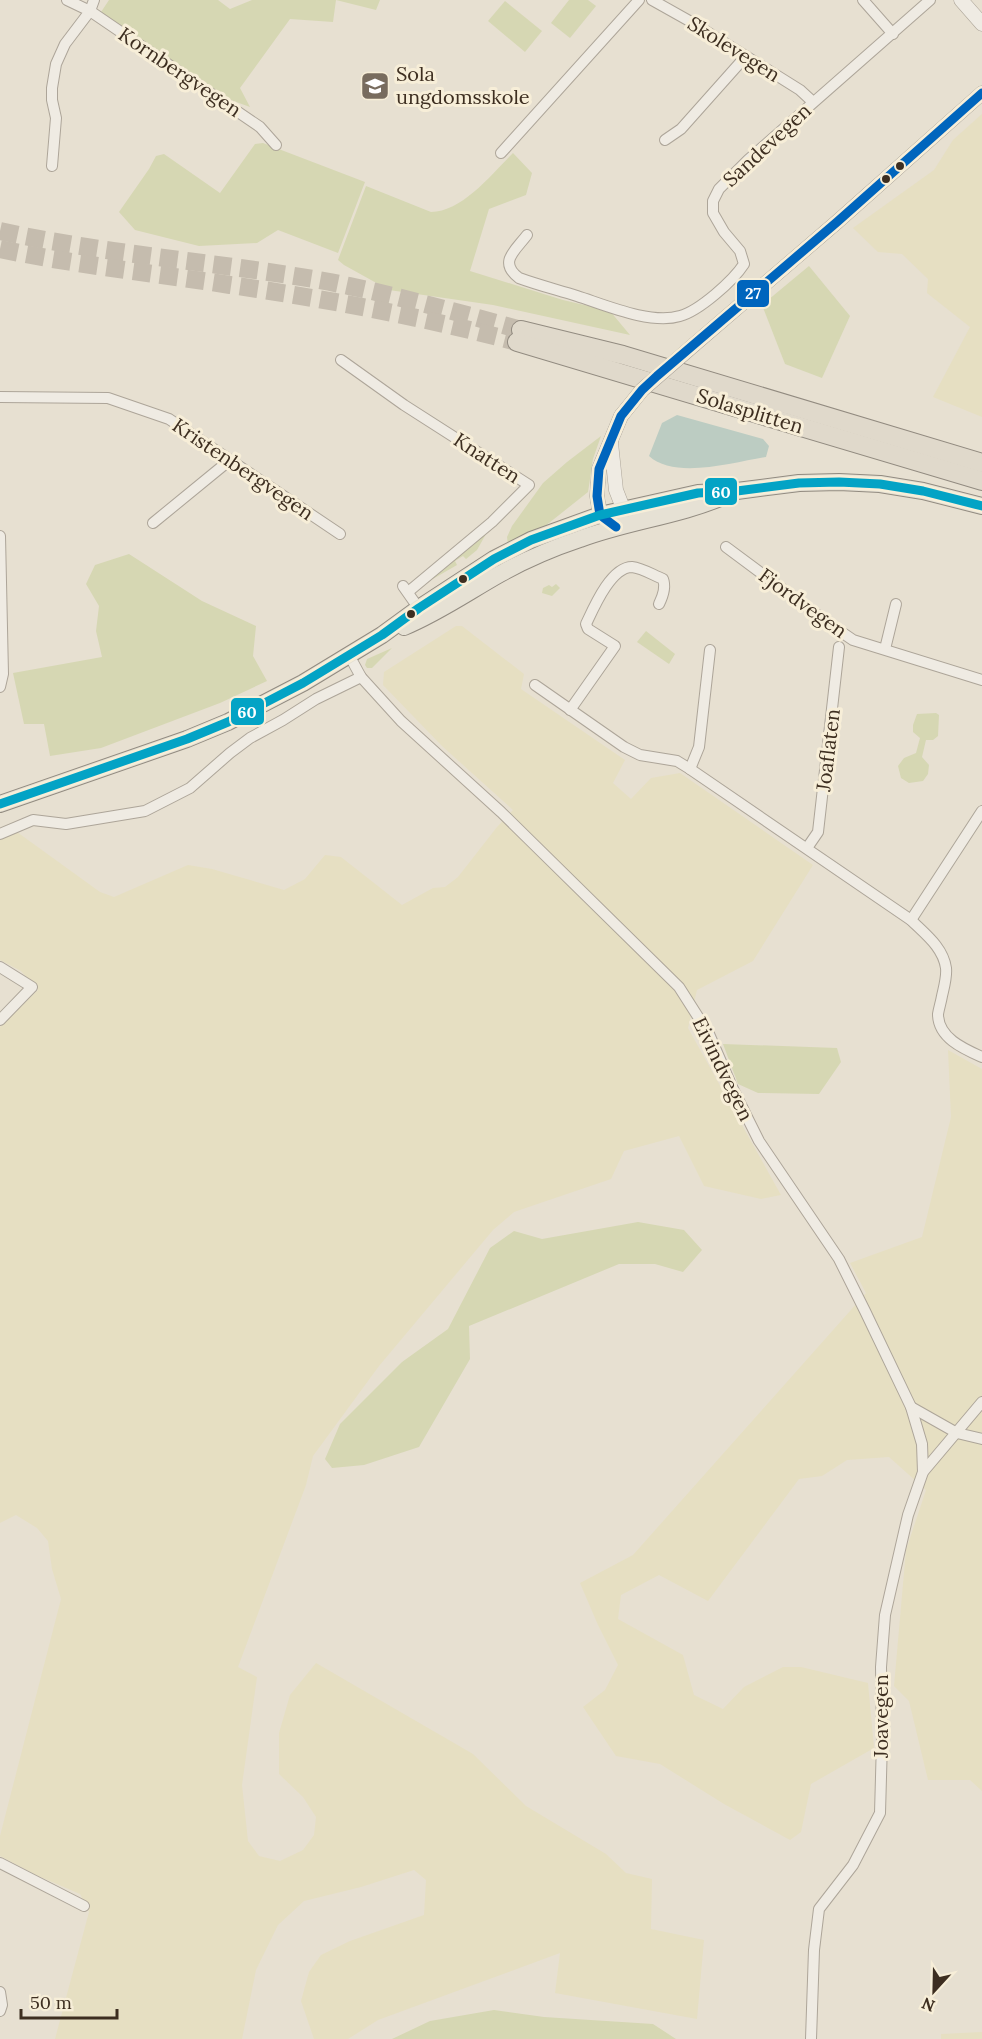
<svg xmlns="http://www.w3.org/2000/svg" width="982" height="2039" viewBox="0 0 982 2039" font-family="Lora,serif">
  <rect width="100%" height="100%" fill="#e7e0d1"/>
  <g fill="#e6dfc2">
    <polygon points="982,114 982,417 933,397 970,327 927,293 928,279 902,254 878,252 853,228 934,170 953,140"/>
    <polygon points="456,626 462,626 524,674 521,689 625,760 613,783 631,799 651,778 680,773 813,865 753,961 697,990 688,1028 781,1195 761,1199 704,1186 679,1136 624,1151 611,1179 514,1212 493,1230 379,1366 313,1456 306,1485 238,1667 257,1677 242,1785 248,1841 259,1856 280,1861 303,1850 314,1835 316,1817 303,1797 279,1774 279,1733 290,1695 316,1663 473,1754 526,1806 606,1854 626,1873 652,1879 651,1929 704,1940 697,2019 555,1993 560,1953 378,2020 348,2039 314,2039 301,2001 309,1972 321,1955 350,1941 424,1915 426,1880 414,1870 361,1887 304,1901 278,1925 256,1970 242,2039 55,2039 89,1912 80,1894 36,1875 0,1856 0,1836 61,1599 52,1569 48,1541 37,1528 16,1515 0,1523 0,1027 38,990 21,971 0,960 0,839 17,832 100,892 114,897 188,865 212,869 284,890 305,879 325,855 341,857 402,905 433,888 445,887 458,877 497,827 513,810 442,746 383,685 384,672"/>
    <polygon points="948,1050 982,1069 982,1791 970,1780 928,1780 909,1701 894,1686 906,1550 926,1490 889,1457 847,1460 822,1476 799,1479 708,1601 659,1575 621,1595 618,1619 683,1655 694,1695 723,1709 744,1687 783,1667 801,1667 868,1683 874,1748 811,1784 801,1832 790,1840 724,1804 660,1764 616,1756 583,1707 605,1690 618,1665 598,1625 580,1583 633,1555 866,1293 850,1263 922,1237 951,1117"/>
    <polygon points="982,2032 982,2039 941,2039 941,2034"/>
  </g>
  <g fill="#d6d7b3">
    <polygon points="109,0 218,0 230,9 252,0 380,0 376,10 336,0 333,22 290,19 240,88 250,107 217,95 101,12"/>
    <polygon points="569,0 588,0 596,6 570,38 551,23"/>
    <polygon points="505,1 542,31 525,52 488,21"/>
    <polygon points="263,143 365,182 338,253 278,230 257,243 199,246 135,230 119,212 149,169 156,156 164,154 220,193 255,144"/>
    <path d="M513,153L532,173L526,195L489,209L470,271L563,300L610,311L630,335L493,305L389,290L344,265L338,260L366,186L431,212C462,212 492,174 513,153Z"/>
    <polygon points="809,266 850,316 822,378 785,364 762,305"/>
    <polygon points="601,436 593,459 588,492 544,527 508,545 507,537 512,526 543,483 567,462"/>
    <polygon points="486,534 477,550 466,559 463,556 455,561 457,565 431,580"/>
    <polygon points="129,554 202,601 256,626 253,656 267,681 220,703 101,748 50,756 44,724 24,724 13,673 102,657 96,631 99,606 86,584 95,565"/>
    <polygon points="556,584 560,588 552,596 542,593 543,588 549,585 552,587"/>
    <polygon points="646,631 675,654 669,664 637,642"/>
    <polygon points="392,648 372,668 367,668 365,665 367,659"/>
    <polygon points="936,713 939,715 938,736 933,740 926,740 922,757 929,765 928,774 923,781 909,783 901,778 898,766 904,758 916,753 920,738 913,732 913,725 917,714"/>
    <polygon points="723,1044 837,1048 841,1062 819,1094 758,1093 738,1084"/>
    <polygon points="638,1222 684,1230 702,1250 683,1272 655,1264 619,1264 469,1326 470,1359 419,1447 364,1465 332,1468 325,1459 340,1424 402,1362 448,1329 490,1248 514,1231 542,1239"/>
    <polygon points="494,2010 544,2017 653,2024 676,2039 392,2039 430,2021"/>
  </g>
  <path fill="#bcccc2" d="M677,415L763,439L769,446L766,457C734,462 675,480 649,456L662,423Z"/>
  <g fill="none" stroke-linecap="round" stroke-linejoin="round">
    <g stroke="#c5bcae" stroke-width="18" stroke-dasharray="18 9" stroke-linecap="butt">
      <path d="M0,231C109,255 220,262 330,282C394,295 457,312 521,330"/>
      <path d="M0,249C76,265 153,273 230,285C327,299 423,317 517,342"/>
    </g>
    <g stroke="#ada599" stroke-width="12">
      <g id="minor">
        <polyline points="94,0 90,11 260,127 276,145"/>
        <polyline points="652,0 693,23 800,90 813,102"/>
        <polyline points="863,0 893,34"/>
        <polyline points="665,140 681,129 746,56"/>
        <polyline points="501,153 639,0"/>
        <polyline points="52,166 56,118 52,100 52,88 56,64 65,44 90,11 67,0"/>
        <path d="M527,235C515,251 498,262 519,278C538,285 558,290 577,296C605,305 651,325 680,316C699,311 733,281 744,264L740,251L724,232L713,213V201L719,189L748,160L930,0"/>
        <polyline points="341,360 404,405 529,485 492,522 408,592"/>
        <polyline points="0,397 108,398 169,419 340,534"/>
        <polyline points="153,523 230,460"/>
        <polyline points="0,536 3,674 0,687"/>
        <polyline points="726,547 831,625 853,640 982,680"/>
        <polyline points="403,586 422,613"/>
        <polyline points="885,649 896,604"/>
        <polyline points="349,655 361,677 401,721 501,812 679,987 709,1034 732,1087 759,1141 839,1259 865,1311 911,1407 922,1444 923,1472"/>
        <path d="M535,685L624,747L640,755L677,761L690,769L911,920C925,934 943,947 946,968C947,977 944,987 942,996C941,1002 939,1008 938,1014C938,1038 964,1049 982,1057"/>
        <path d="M570,710L615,646L588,629L586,624C594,607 611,567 632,567C642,568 653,575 663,579C666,587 663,596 659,604"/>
        <polyline points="690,769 699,747 710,650"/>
        <polyline points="0,834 33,820 66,824 145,811 190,788 230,753 250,738 283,720 316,699 361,677"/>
        <polyline points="807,848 818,832 839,647"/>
        <polyline points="911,920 982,811"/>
        <polyline points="0,967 32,987 0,1020"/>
        <polyline points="911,1407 957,1433 982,1439"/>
        <polyline points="0,1863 84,1906"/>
        <polyline points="0,1992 2,2005 0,2011"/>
        <polyline points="811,2039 814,1950 819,1909 853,1865 880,1813 882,1741 881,1667 885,1615 908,1515 923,1472 982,1402"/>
      </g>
    </g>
    <g stroke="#ada599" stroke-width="15">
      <g id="tertiary">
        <polyline points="961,0 982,24"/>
        <polyline points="695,344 837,222 982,93"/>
        <polyline points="611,443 616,490 623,508 620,518"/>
        <polyline points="607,520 600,515 597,496 599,469 621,416"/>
      </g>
    </g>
    <g stroke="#928b80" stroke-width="18">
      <g id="primary">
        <path d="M404,627C438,613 468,592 500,574C525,560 553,548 580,539C628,521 679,516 725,496"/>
        <polyline points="0,804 187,739 228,722 303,683 382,635 419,608 494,559 531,540 600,515 698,493 737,491 799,483 839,482 880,484 923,491 982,506"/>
      </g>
    </g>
    <g stroke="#928b80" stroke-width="20">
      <g id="trunk">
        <polyline points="521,330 623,355 982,463"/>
        <polyline points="517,342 982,481"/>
      </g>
    </g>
    <use href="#minor" stroke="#efebe3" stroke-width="10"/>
    <use href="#tertiary" stroke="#efebe3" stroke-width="14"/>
    <use href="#primary" stroke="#e6e1d4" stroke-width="16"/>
    <use href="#trunk" stroke="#e0d9cb" stroke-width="18"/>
    <g stroke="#ada599" stroke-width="15" stroke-linecap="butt">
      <polyline id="tertiary-bridge" points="621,416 642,390 695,344"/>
    </g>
    <use href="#tertiary-bridge" stroke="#efebe3" stroke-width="14"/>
    <g stroke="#f7eed8" stroke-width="14">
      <polyline id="bus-1" points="616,527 600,515 597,496 599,469 621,416 642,390 657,376 837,222 982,93"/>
    </g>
    <g stroke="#f7eed8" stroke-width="14">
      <polyline id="bus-2" points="0,804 187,739 228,722 303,683 382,635 419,608 494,559 531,540 600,515 698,493 737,491 799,483 839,482 880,484 923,491 982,506"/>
    </g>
    <use href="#bus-1" stroke="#0065bd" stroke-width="9"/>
    <use href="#bus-2" stroke="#03a3c5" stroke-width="9"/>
  </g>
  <defs>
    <g id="school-square" transform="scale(1.5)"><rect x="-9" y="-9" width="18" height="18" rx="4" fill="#786c5e" stroke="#f7eed8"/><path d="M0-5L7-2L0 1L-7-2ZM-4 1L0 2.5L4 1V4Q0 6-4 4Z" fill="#fff"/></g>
  </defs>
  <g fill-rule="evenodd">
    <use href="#school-square" x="375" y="86"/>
  </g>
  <g fill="#3d2e20" stroke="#f7eed8" stroke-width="2">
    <circle cx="900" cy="166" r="5"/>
    <circle cx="886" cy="179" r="5"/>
    <circle cx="463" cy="579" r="5"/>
    <circle cx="411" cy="614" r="5"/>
  </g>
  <g text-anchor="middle" stroke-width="6" stroke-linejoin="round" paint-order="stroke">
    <g font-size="20" fill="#3d2e20" stroke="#f7eed8">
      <text transform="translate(734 49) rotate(32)" y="7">Skolevegen</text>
      <text transform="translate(180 72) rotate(34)" y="7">Kornbergvegen</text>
      <text transform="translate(767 145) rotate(-43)" y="7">Sandevegen</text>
      <text transform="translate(750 411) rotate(17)" y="7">Solasplitten</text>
      <text transform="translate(487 458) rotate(33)" y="7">Knatten</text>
      <text transform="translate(243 469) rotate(34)" y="7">Kristenbergvegen</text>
      <text transform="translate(803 603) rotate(36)" y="7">Fjordvegen</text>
      <text transform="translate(828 750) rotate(-83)" y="7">Joaflaten</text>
      <text transform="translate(723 1069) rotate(64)" y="7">Eivindvegen</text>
      <text transform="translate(881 1716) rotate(-90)" y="7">Joavegen</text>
    </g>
    <g font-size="20" fill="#3d2e20" stroke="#f7eed8" text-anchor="start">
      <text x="396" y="81">Sola<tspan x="396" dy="23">ungdomsskole</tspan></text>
    </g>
  </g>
  <g stroke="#f7eed8" stroke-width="2">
    <rect x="736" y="279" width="34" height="29" rx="6" fill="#0065bd"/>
    <rect x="704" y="477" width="34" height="29" rx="6" fill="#03a3c5"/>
    <rect x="230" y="697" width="35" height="29" rx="6" fill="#03a3c5"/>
  </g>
  <g font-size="16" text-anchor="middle" font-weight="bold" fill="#fff">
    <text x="753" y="299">27</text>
    <text x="721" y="498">60</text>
    <text x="247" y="718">60</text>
  </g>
  <g transform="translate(934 1991) rotate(202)" stroke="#f7eed8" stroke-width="4.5" paint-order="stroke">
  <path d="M0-4.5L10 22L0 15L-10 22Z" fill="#3d2e20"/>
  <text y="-9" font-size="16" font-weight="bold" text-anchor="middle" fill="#3d2e20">N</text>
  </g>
  <path d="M21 2009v9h96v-9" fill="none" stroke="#3d2e20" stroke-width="3"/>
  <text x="30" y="2009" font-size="18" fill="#3d2e20" stroke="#f7eed8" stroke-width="4.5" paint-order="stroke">50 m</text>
</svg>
